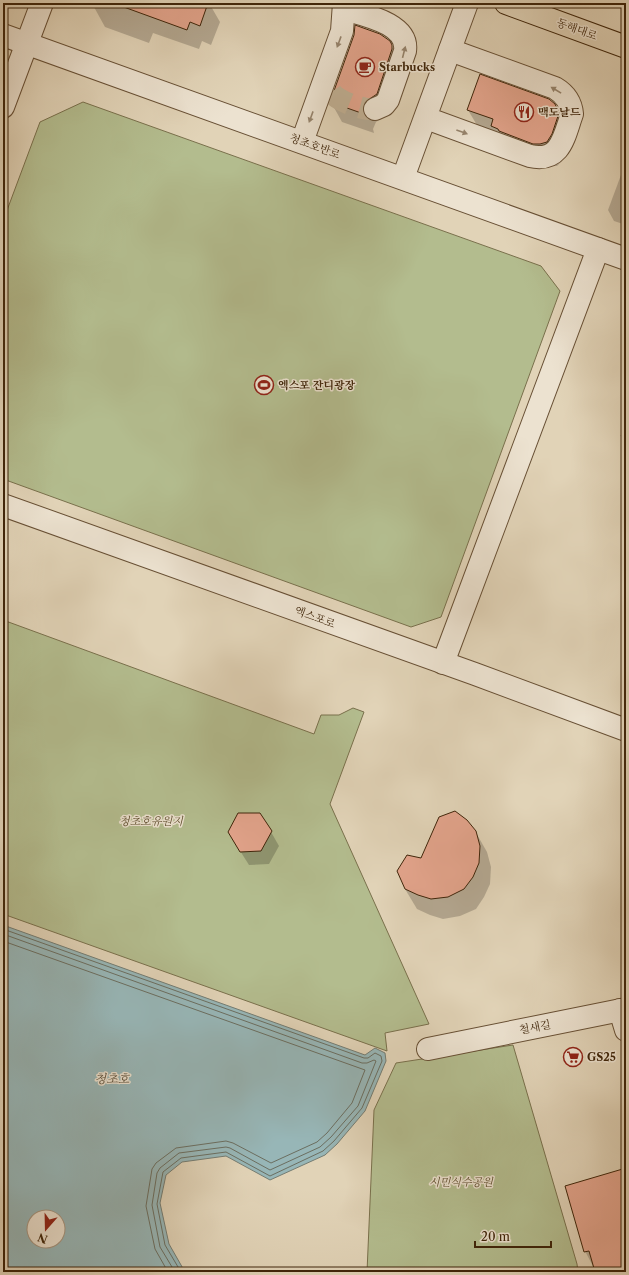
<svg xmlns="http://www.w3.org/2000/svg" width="629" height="1275" viewBox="0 0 629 1275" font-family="'Libre Caslon Text','Noto Serif KR',serif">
  <rect width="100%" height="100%" fill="#e1d3b7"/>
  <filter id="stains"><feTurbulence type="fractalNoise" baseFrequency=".005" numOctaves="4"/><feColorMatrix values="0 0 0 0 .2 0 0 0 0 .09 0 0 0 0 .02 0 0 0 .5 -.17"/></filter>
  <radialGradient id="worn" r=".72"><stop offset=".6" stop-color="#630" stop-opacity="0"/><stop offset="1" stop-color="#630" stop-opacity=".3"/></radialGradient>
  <g fill="#b3bc8e" stroke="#79704c">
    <polygon points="83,102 541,266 560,291 441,617 411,627 3,479 3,221 40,122"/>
    <polygon points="3,620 314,734 321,715 339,715 353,708 364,712 330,804 429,1024 385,1033 387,1051 3,914"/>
    <polygon points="513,1045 577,1264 578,1272 367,1272 374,1110 396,1063"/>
  </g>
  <path fill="#97b6b7" stroke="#747c72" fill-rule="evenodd" d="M3,925L365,1055L375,1048L385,1053L386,1061L365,1111L337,1144L325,1155L270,1180L226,1156L182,1162L166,1175L160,1203L169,1244L185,1272H3ZM34,1217H58V1241H34Z"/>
  <g fill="#0003">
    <polygon points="95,3 209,3 220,22 211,45 202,41 199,49 153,33 149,43 105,27 94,7"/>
    <polygon points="389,42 403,66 388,114 376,122 373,129 374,133 342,122 331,102"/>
    <polygon points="556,106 571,136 562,161 557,166 546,166 481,132 468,110"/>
    <polygon points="621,175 626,177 626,225 614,221 608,210"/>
    <polygon points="620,435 626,436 626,445"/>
    <polygon points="475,831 487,852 491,867 490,884 484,897 476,909 460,916 443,919 430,915 417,909 405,889 422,859"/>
    <polygon points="271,832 279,846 269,864 249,865 237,846"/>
    <polygon points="626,1173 626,1272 596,1272 585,1251"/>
  </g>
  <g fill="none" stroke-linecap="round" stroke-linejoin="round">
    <g stroke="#6b6e60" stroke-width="1">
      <polyline points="3,929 364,1058 368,1058 375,1053 381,1056 382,1061 362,1108 334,1141 323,1151 270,1176 226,1152 181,1158 163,1172 157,1204 165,1245 181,1272"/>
      <polyline points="3,934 362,1063 367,1063 374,1060 376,1061 358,1106 331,1137 320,1147 270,1170 230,1148 226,1147 179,1153 160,1168 157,1173 152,1205 160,1247 175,1272"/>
      <polyline points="3,941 365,1070 352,1103 327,1133 317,1142 271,1163 233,1143 226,1141 176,1148 156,1163 152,1169 146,1206 155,1249 168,1272"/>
    </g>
  </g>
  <g fill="#e3a48c" stroke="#3f250a">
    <polygon points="122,3 208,3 200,26 190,22 187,30 121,6"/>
    <polygon points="355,25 380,34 390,41 392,45 392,49 377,94 365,102 363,108 364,114 330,102 354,35"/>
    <polygon points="480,74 549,99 555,104 559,113 552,134 547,142 540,144 533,144 499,131 498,129 491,126 493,119 467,110"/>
    <polygon points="455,811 467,820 476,831 480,846 479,863 473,877 464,889 448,897 431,899 418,895 405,889 397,871 407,855 421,858 439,817"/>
    <polygon points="238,813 260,813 272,831 261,851 240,852 228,832"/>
    <polygon points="626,1168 626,1272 595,1272 589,1251 584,1252 565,1186"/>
  </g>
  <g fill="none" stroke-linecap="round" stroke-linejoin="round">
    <path stroke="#c1b094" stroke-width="22" stroke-dasharray="22 11" stroke-linecap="butt" d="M331,92C337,101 364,111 375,109"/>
    <g stroke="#685035" stroke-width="24">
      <g id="minor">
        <path d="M344,9C363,15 409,23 405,51L388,100L384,105L375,109"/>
        <polyline points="3,35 626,259"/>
        <polyline points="3,107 42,3"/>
        <path d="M426,118L530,156C561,163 564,136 572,114C571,102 565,94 555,88L450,50"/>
        <polyline points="302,142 342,31 344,3"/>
        <polyline points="403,178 467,3"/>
        <polyline points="3,505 475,674 626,730"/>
        <polyline points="443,663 598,249"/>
        <polyline points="620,1010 626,1030"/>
        <polyline points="428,1049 626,1009"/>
      </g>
    </g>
    <g stroke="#3f250a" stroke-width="24">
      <polyline id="major" points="506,3 626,47"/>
    </g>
    <use href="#minor" stroke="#ece2d0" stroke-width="22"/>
    <use href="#major" stroke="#e1d3b7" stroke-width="22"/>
  </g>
  <defs><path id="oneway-solid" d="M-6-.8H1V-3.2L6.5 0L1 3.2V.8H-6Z"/></defs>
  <g fill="#96846d">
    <use href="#oneway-solid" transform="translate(339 42) rotate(110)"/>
    <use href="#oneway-solid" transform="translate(404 52) rotate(-76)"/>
    <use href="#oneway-solid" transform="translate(556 90) rotate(-149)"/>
    <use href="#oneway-solid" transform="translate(311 117) rotate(110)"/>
    <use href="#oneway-solid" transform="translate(462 132) rotate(20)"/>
  </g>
  <defs>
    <g id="cafe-ring" transform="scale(1)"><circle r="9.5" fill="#ece2d0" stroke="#8f2418" stroke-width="1.5"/><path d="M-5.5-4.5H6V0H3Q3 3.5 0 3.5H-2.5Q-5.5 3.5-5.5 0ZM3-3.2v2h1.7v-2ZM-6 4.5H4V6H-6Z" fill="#8f2418"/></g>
    <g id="restaurant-ring" transform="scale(1)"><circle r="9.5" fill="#ece2d0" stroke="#8f2418" stroke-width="1.5"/><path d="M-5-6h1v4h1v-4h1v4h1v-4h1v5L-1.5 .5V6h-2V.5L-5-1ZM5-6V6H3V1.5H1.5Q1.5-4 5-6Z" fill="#8f2418"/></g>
    <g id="stadium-ring" transform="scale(1)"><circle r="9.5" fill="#ece2d0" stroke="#8f2418" stroke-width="1.5"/><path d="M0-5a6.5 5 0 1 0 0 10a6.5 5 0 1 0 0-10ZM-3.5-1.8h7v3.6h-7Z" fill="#8f2418"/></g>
    <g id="supermarket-ring" transform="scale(1)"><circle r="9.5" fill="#ece2d0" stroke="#8f2418" stroke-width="1.5"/><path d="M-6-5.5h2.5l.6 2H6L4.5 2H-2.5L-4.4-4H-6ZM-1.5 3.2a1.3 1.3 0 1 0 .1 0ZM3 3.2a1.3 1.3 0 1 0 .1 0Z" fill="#8f2418"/></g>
  </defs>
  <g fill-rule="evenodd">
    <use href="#cafe-ring" x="365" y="67"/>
    <use href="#restaurant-ring" x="524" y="112"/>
    <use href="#stadium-ring" x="264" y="385"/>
    <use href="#supermarket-ring" x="573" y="1057"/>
  </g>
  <g text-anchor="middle" stroke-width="3" stroke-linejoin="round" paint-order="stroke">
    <g font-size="11" fill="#3f250a" stroke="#ece2d0">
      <text transform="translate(577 29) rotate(20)" y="4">동해대로</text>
      <text transform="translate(315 146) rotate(20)" y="4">청초호반로</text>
      <text transform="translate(315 617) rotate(20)" y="4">엑스포로</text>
      <text transform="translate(535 1027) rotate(-11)" y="4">철새길</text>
    </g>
    <g font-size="11" font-weight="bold" fill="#3f250a" stroke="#ece2d0" text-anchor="start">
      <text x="379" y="71">Starbucks</text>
      <text x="538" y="116">맥도날드</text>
      <text x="278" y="389">엑스포 잔디광장</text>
      <text x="587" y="1061">GS25</text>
    </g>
    <g font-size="11" font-style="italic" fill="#5c4b2b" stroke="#ece2d0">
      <text x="151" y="825">청초호유원지</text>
      <text x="461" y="1186">시민식수공원</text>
    </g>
    <g font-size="12" font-style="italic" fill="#554935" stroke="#ece2d0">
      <text x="112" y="1083">청초호</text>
    </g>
  </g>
  <rect width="629" height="1275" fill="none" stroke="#e1d3b7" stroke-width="16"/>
  <rect x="4" y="4" width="621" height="1267" fill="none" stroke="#3f250a" stroke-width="2"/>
  <rect x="8" y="8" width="613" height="1259" fill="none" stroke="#3f250a"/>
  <g transform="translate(46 1229) rotate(200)"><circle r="19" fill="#ece2d0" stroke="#a79681"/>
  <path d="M0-3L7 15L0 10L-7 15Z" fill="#8f2418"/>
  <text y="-6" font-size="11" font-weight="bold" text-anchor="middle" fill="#3f250a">N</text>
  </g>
  <path d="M475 1241v6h76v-6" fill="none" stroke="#3f250a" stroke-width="2"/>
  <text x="481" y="1241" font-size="12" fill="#3f250a" stroke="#ece2d0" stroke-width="3" paint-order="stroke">20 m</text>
  <rect width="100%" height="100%" filter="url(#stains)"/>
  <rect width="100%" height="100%" fill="url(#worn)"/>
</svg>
